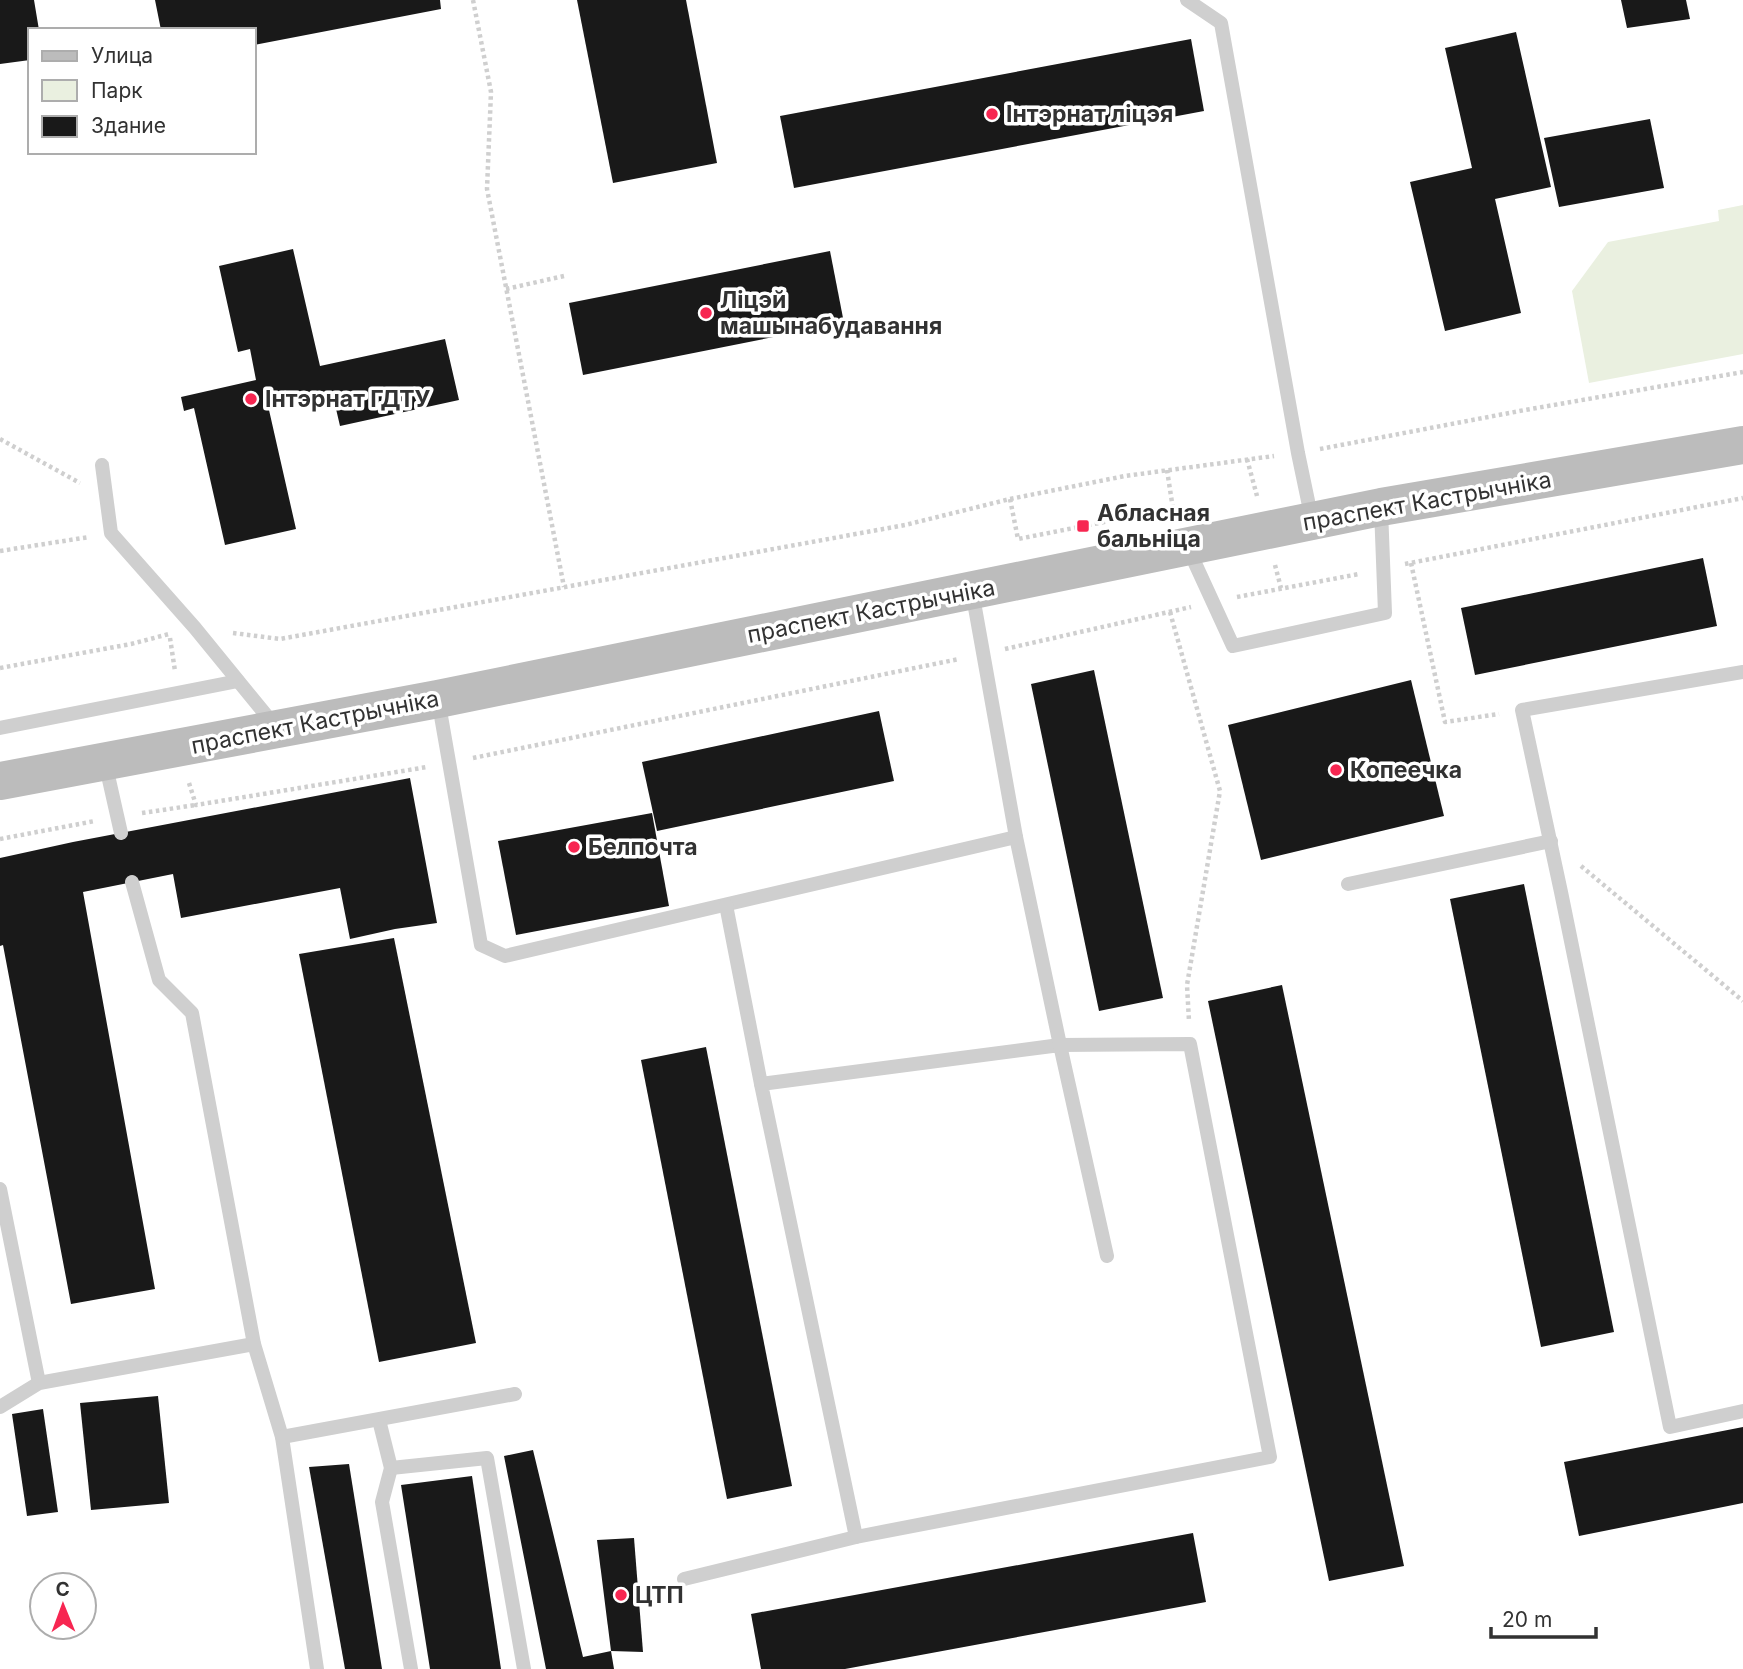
<svg xmlns="http://www.w3.org/2000/svg" width="1743" height="1669" viewBox="0 0 1743 1669" font-family="Inter,sans-serif">
  <rect width="100%" height="100%" fill="#fff"/>
  <polygon fill="#eaf0e0" points="1743,205 1743,354 1589,383 1572,291 1608,242 1719,221 1718,210"/>
  <g fill="#191919">
    <polygon points="0,0 34,0 39,30 30,30 30,60 0,64"/>
    <polygon points="155,0 440,0 441,9 254,45 254,30 161,30"/>
    <polygon points="577,0 686,0 717,163 613,183"/>
    <polygon points="1621,0 1686,0 1690,19 1627,28"/>
    <polygon points="1516,32 1551,187 1495,199 1521,313 1445,331 1410,182 1472,168 1445,48"/>
    <polygon points="1191,39 1204,111 794,188 780,116"/>
    <polygon points="1650,119 1664,188 1559,207 1544,138"/>
    <polygon points="293,249 320,366 445,339 459,400 340,426 333,396 269,410 296,529 225,545 194,408 184,411 181,397 256,380 250,349 238,352 219,266"/>
    <polygon points="830,251 844,323 583,375 569,303"/>
    <polygon points="1703,558 1717,626 1475,675 1461,608"/>
    <polygon points="1094,670 1163,998 1099,1011 1031,684"/>
    <polygon points="1411,680 1444,816 1261,860 1228,725"/>
    <polygon points="879,711 894,781 657,831 642,762"/>
    <polygon points="410,778 437,923 395,929 350,939 340,888 181,918 173,874 83,892 155,1289 71,1304 3,945 0,946 0,858 73,842"/>
    <polygon points="652,813 669,906 516,935 498,841"/>
    <polygon points="1524,884 1614,1332 1541,1347 1450,899"/>
    <polygon points="394,938 476,1343 379,1362 299,954"/>
    <polygon points="1282,985 1404,1566 1329,1581 1208,1001"/>
    <polygon points="706,1047 792,1486 727,1499 641,1060"/>
    <polygon points="158,1396 169,1503 91,1510 80,1403"/>
    <polygon points="43,1409 58,1512 27,1516 12,1414"/>
    <polygon points="1743,1427 1743,1503 1579,1536 1564,1462"/>
    <polygon points="533,1450 583,1657 611,1651 614,1669 546,1669 504,1456"/>
    <polygon points="349,1464 382,1669 345,1669 309,1467"/>
    <polygon points="472,1476 501,1669 430,1669 401,1485"/>
    <polygon points="1193,1533 1206,1602 845,1669 761,1669 751,1614"/>
    <polygon points="634,1538 643,1652 611,1651 597,1540"/>
  </g>
  <g fill="none" stroke-linecap="round" stroke-linejoin="round">
    <g stroke="#cfcfcf" stroke-width="4.5" stroke-dasharray="3.5 3.5" stroke-linecap="butt">
      <polyline points="473,0 491,92 487,189 564,587"/>
      <polyline points="506,289 564,276"/>
      <polyline points="0,439 80,483"/>
      <polyline points="1320,449 1525,410 1743,372"/>
      <polyline points="1247,459 1257,496"/>
      <polyline points="1167,470 1173,509 1168,510"/>
      <polyline points="1010,499 1018,539 1135,516"/>
      <polyline points="0,551 89,537"/>
      <polyline points="1411,563 1445,722 1499,714"/>
      <polyline points="1405,564 1743,498"/>
      <polyline points="1275,565 1281,588"/>
      <polyline points="1237,597 1359,574"/>
      <polyline points="1170,612 1220,791 1187,985 1189,1021"/>
      <polyline points="233,633 280,639 905,525 1010,499 1125,476 1274,456"/>
      <polyline points="170,638 175,671"/>
      <polyline points="1005,649 1191,607"/>
      <polyline points="0,668 131,644 169,634"/>
      <polyline points="473,758 959,659"/>
      <polyline points="189,783 196,805 427,767"/>
      <polyline points="142,813 196,805"/>
      <polyline points="0,839 95,821"/>
      <polyline points="1581,866 1743,1001"/>
    </g>
    <g stroke="#cfcfcf" stroke-width="14">
      <polyline points="1187,0 1221,23 1298,453 1312,520"/>
      <polyline points="102,465 111,533 195,628 275,726"/>
      <polyline points="1188,548 1233,646 1385,613 1381,509"/>
      <polyline points="1743,672 1522,710 1561,892 1670,1427 1743,1411"/>
      <polyline points="438,699 481,945 505,956 1016,837"/>
      <polyline points="0,728 238,681"/>
      <polyline points="105,762 121,833"/>
      <polyline points="132,882 159,980 192,1013 254,1344 282,1437 317,1669"/>
      <polyline points="1348,884 1551,841"/>
      <polyline points="726,905 761,1084"/>
      <polyline points="0,1189 39,1383"/>
      <polyline points="0,1407 39,1383 254,1344"/>
      <polyline points="379,1420 391,1468 382,1502 411,1669"/>
      <polyline points="282,1437 515,1394"/>
      <polyline points="391,1468 487,1458 524,1669"/>
      <polyline points="856,1537 761,1084 1060,1045 1107,1256"/>
      <polyline points="684,1579 856,1537 1270,1457 1190,1044 1060,1045 1016,837 972,591"/>
    </g>
    <polyline stroke="#bcbcbc" stroke-width="38" points="0,781 438,699 1381,507 1743,445"/>
  </g>
  <g fill="#f72651" stroke="#fff" stroke-width="2.5">
    <circle cx="992" cy="114" r="7"/>
    <circle cx="706" cy="313" r="7"/>
    <circle cx="251" cy="399" r="7"/>
    <rect x="1076" y="519" width="14" height="14" rx="3.5"/>
    <circle cx="1336" cy="770" r="7"/>
    <circle cx="574" cy="847" r="7"/>
    <circle cx="621" cy="1595" r="7"/>
  </g>
  <g text-anchor="middle" stroke-width="7" stroke-linejoin="round" paint-order="stroke">
    <g font-size="23" font-weight="bold" fill="#323232" stroke="#fff" text-anchor="start">
      <text x="1006" y="122">Інтэрнат ліцэя</text>
      <text x="720" y="308">Ліцэй<tspan x="720" dy="26">машынабудавання</tspan></text>
      <text x="265" y="407">Інтэрнат ГДТУ</text>
      <text x="1097" y="521">Абласная<tspan x="1097" dy="26">бальніца</tspan></text>
      <text x="1350" y="778">Копеечка</text>
      <text x="588" y="855">Белпочта</text>
      <text x="635" y="1603">ЦТП</text>
    </g>
    <g font-size="23" fill="#323232" stroke="#fff">
      <text transform="translate(1427 501) rotate(-10)" y="8">праспект Кастрычніка</text>
      <text transform="translate(871 611) rotate(-11)" y="8">праспект Кастрычніка</text>
      <text transform="translate(315 722) rotate(-11)" y="8">праспект Кастрычніка</text>
    </g>
  </g>
  <rect x="28" y="28" width="228" height="126" fill="#ffffff" stroke="#adadad" stroke-width="2"/>
  <rect x="42" y="51" width="35" height="10" fill="#bcbcbc" stroke="#adadad" stroke-width="2"/>
  <text x="91" y="63" font-size="21" fill="#323232">Улица</text>
  <rect x="42" y="80" width="35" height="21" fill="#eaf0e0" stroke="#adadad" stroke-width="2"/>
  <text x="91" y="98" font-size="21" fill="#323232">Парк</text>
  <rect x="42" y="116" width="35" height="21" fill="#191919" stroke="#adadad" stroke-width="2"/>
  <text x="91" y="133" font-size="21" fill="#323232">Здание</text>
  <g transform="translate(63 1606) rotate(359)"><circle r="33" fill="#ffffff" stroke="#adadad" stroke-width="2"/>
  <path d="M0-5L12 26L0 18L-12 26Z" fill="#f72651"/>
  <text y="-10" font-size="19" font-weight="bold" text-anchor="middle" fill="#323232">С</text>
  </g>
  <path d="M1491 1627v10h105v-10" fill="none" stroke="#323232" stroke-width="3.5"/>
  <text x="1502" y="1627" font-size="21" fill="#323232" stroke="#ffffff" stroke-width="5" paint-order="stroke">20 m</text>
</svg>
